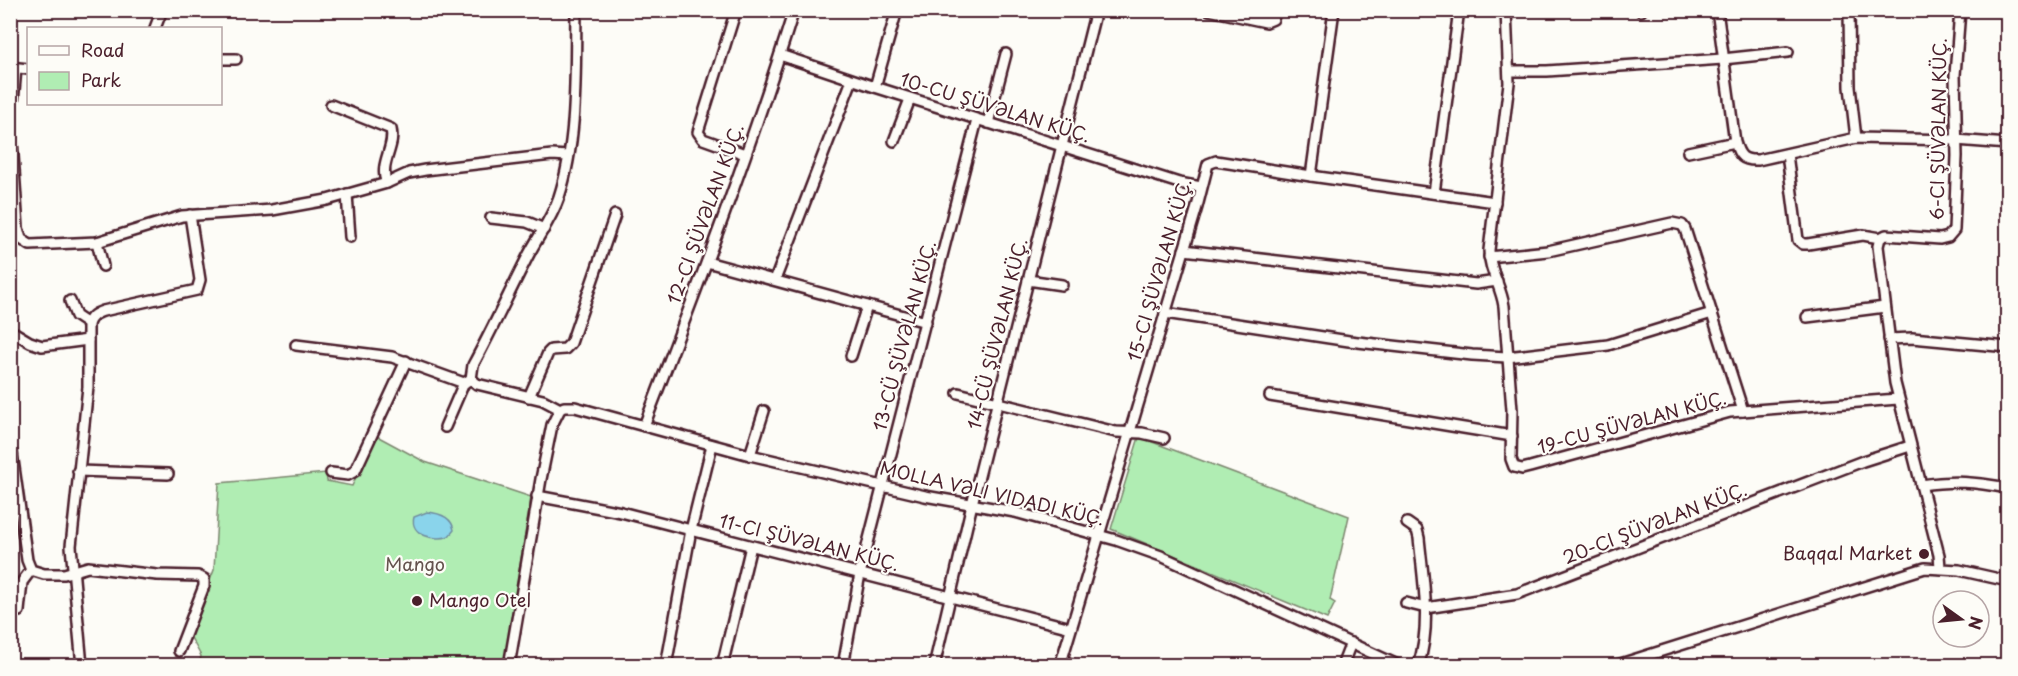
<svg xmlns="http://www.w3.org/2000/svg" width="2018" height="676" viewBox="0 0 2018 676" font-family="'Playpen Sans',sans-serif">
  <rect width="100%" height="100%" fill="#fdfcf7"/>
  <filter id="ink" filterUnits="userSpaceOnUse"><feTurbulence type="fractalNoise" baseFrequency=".0167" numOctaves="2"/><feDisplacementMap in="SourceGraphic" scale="12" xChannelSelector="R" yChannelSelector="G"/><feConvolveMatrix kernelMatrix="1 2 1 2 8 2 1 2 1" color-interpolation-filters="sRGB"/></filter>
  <g filter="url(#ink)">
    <g fill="#b0edb3" stroke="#7d866f" stroke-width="1.5">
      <polygon points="375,435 425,462 531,497 504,665 199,665 201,656 189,634 214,570 219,483 326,473 327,481 352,486"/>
      <polygon points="1139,437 1349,516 1330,600 1335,603 1327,619 1111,529"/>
    </g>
    <path fill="#8ad4eb" stroke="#708c9e" stroke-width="1.5" d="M427,512C439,513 452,517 454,530L449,536C436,542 409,535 414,517Z"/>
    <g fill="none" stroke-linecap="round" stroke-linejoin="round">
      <g stroke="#4a1f2b" stroke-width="14">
        <g id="minor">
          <polyline points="736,10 698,132 703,139 745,154"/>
          <polyline points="1209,10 1266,22 1273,19 1276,10"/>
          <path d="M1506,10L1509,83L1489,250C1489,270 1501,286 1504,306L1512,410L1511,459L1514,467L1522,469L1530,467L1730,412L1898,399"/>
          <polyline points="1641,10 1641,11"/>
          <path d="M1717,10L1735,142C1739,156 1743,161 1758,160L1856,138L1956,140L2008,144"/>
          <polyline points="1849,10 1850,87 1856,138"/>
          <polyline points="155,28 162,10"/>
          <polyline points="780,55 875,87 1179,183 1201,187"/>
          <polyline points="220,59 236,59"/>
          <polyline points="10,67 28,69"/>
          <polyline points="16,68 11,126 18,228 21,239 30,245 97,242 182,216 272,210 327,200 387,183 409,173 425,170 552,155 568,156"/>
          <polyline points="1509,71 1547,71 1723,59 1788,52"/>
          <polyline points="875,87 897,10"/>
          <path d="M331,105L391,129C396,147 378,164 387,183"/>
          <polyline points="988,123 1006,54"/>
          <polyline points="894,141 910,99"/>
          <polyline points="1688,152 1735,142"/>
          <polyline points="1787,154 1798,240 1803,244 1808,244 1863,235 1880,238"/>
          <polyline points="1311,176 1334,10"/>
          <polyline points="1434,193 1459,10"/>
          <polyline points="347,194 350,237"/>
          <polyline points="491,218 527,222 544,229"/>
          <polyline points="97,242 103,266"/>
          <polyline points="1184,250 1476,284 1497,281"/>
          <polyline points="1489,257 1548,251 1672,223 1682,225 1685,229 1743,411"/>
          <polyline points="707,262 926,322"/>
          <polyline points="775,280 852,80"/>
          <polyline points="1028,280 1062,285"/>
          <polyline points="70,301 76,316 88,324"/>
          <polyline points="1165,313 1349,341 1472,355 1507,357 1608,345 1712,313"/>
          <polyline points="1807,317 1885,307"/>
          <polyline points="10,330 30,342 42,346 88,340"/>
          <polyline points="1889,339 1912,338 2008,347"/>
          <polyline points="296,345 392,357 464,383 471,379"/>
          <polyline points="851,356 867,306"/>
          <path d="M471,379L473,365C493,328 510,291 529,254C539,235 552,218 559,197C578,139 575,71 576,10"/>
          <polyline points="471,379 477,384 543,400 560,409"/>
          <polyline points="958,393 1116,432 1142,433 1164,438"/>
          <polyline points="1270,396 1512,436"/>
          <polyline points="529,397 548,353 551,350 565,349 571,343 615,215"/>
          <polyline points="560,409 564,407 575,407 750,455 925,496 1015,512 1116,540 1161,556 1400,666"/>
          <path d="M644,426C697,289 750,151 794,10"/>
          <polyline points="445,427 464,383"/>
          <polyline points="12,453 27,560 31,570 44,574 64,574 88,567 157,575 198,576 204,579 204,586 179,651"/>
          <polyline points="750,455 764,411"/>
          <polyline points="78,471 168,474"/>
          <polyline points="331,473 348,475 355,471 406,361"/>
          <path d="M1921,485C1955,480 1974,482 2008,488"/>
          <polyline points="537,496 621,512 1071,628"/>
          <path d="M1407,523L1417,530L1419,538C1423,580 1432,625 1418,666"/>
          <polyline points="1940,567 1939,555 1895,383 1878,246 1880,238 1886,235 1940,239 1948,237 1954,230 1957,156 1955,75 1960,10"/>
          <polyline points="1406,603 1426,608 1517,594 1863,461 1910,446"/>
          <polyline points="19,611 22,582 31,570"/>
          <polyline points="1062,660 1075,666"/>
          <path d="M82,666L71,546L88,387V324C91,316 95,314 103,311L197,290L200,280L190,215"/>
          <polyline points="509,666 541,479 552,425 560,409"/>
          <polyline points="666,666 691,530 712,445"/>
          <polyline points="722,666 751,546"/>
          <polyline points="843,666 860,574 977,120"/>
          <polyline points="934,666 972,504 1096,10"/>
          <polyline points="1060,666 1197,207 1208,164 1216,161 1311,176 1495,202"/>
          <polyline points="1342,666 1351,643"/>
          <polyline points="1614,666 1925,568 1959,570 2008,581"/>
        </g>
      </g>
      <use href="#minor" stroke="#fdfcf7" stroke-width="9"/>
    </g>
  </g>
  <g fill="#4a1f2b" stroke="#fdfcf7" stroke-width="2">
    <circle cx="1924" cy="554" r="6"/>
    <circle cx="417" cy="601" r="6"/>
  </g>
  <g text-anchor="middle" stroke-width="4.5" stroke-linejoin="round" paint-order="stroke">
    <g font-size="18" fill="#4a1f2b" stroke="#fdfcf7">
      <text transform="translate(995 108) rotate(17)" y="6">10-CU ŞÜVƏLAN KÜÇ.</text>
      <text transform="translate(1939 129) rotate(-89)" y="6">6-CI ŞÜVƏLAN KÜÇ.</text>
      <text transform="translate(706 214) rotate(-70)" y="6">12-CI ŞÜVƏLAN KÜÇ.</text>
      <text transform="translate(1160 270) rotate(-74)" y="6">15-CI ŞÜVƏLAN KÜÇ.</text>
      <text transform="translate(998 334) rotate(-76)" y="6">14-CÜ ŞÜVƏLAN KÜÇ.</text>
      <text transform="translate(905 336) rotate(-75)" y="6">13-CÜ ŞÜVƏLAN KÜÇ.</text>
      <text transform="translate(1632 423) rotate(-15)" y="6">19-CU ŞÜVƏLAN KÜÇ.</text>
      <text transform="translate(992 494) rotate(13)" y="6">MOLLA VƏLI VIDADI KÜÇ.</text>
      <text transform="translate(1655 524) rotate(-21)" y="6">20-CI ŞÜVƏLAN KÜÇ.</text>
      <text transform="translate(809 543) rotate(14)" y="6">11-CI ŞÜVƏLAN KÜÇ.</text>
    </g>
    <g font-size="18" fill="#4a1f2b" stroke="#fdfcf7" text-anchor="end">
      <text x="1912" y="560">Baqqal Market</text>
      <text x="429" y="607" text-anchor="start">Mango Otel</text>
    </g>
    <g font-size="18" fill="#64524d" stroke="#fdfcf7">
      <text x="415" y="571">Mango</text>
    </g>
  </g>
  <rect width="2018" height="676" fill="none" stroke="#fdfcf7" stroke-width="36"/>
  <rect x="18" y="18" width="1982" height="640" fill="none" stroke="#4a1f2b" stroke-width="2" filter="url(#ink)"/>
  <rect x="27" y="27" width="195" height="78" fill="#fdfcf7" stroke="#b5a4a5" stroke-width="1.5"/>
  <rect x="39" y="46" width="30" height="9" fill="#fdfcf7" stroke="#b5a4a5" stroke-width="1.5"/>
  <text x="81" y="57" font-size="18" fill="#4a1f2b">Road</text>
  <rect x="39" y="72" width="30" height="18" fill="#b0edb3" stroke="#b5a4a5" stroke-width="1.5"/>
  <text x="81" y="87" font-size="18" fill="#4a1f2b">Park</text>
  <g transform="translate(1961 619) rotate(105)"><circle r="28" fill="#fdfcf7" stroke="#b5a4a5" stroke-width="1.5"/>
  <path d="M0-4.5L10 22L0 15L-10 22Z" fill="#4a1f2b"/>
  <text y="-9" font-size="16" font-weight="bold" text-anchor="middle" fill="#4a1f2b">N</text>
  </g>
</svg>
